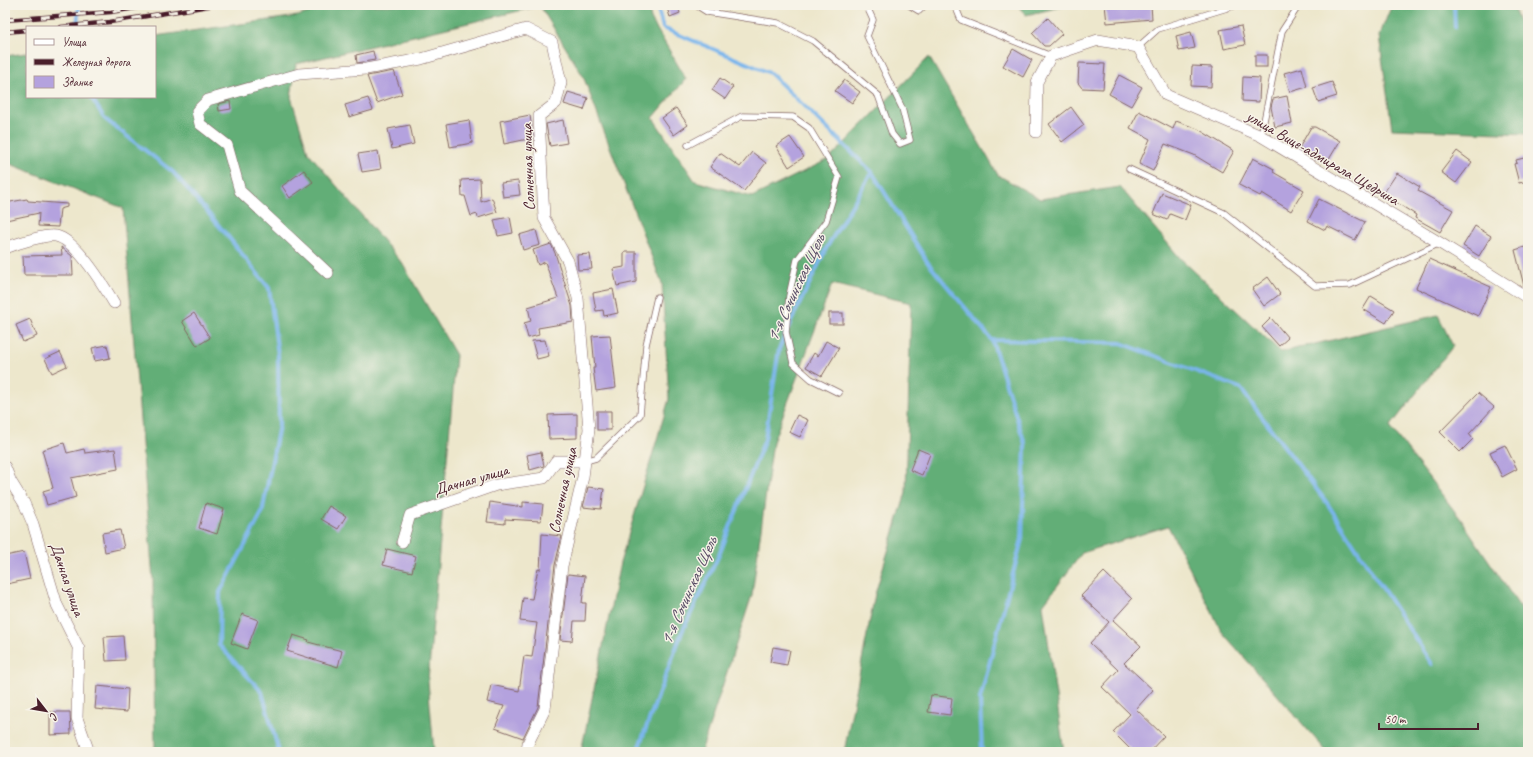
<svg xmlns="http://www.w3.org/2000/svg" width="1533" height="757" viewBox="0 0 1533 757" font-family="Caveat,sans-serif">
  <rect width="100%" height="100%" fill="#f7f3e8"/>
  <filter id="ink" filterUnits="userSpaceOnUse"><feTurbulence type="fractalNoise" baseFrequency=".025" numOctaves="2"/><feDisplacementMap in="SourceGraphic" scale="8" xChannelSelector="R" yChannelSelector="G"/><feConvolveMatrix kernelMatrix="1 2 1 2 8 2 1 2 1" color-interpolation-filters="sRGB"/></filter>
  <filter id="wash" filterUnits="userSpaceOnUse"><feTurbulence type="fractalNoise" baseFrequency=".012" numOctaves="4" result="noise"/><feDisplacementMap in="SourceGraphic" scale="16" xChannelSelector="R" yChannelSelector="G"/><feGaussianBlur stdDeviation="0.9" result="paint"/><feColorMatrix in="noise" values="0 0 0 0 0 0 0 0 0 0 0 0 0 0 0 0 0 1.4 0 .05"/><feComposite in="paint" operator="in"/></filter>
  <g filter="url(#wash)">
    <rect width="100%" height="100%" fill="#ede7cc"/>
    <g fill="#62ae77" stroke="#566651">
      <polygon points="331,5 648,5 651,19 686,79 653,118 695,181 752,197 829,159 929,57 998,175 1040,199 1120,187 1180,258 1281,352 1438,315 1453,346 1390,427 1460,518 1528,619 1528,752 1327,752 1222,632 1168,526 1082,553 1043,605 1064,752 844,752 875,594 906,492 911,303 832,284 773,442 752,595 701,752 581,752 620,563 669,399 662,284 583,76 540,6 296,64 291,97 308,152 402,263 456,355 428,681 434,752 155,752 153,580 123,208 5,162 5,56 27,53 27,97 155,97 155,36 298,16"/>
      <polygon points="1017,5 1070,5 1026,15"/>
      <polygon points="1392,5 1513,5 1528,45 1528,134 1392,129 1379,36"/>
    </g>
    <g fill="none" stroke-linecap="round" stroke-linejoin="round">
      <g stroke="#7ab6ec" stroke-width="4">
        <polyline points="1454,5 1455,27"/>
        <polyline points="77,27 79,5"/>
        <polyline points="91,97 105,119 173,172 226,234 269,288 278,355 279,425 262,513 220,592 219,645 262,692 279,752"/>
        <polyline points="872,172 928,263 992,340 1121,343 1240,388 1327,503 1432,664"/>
        <polyline points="637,752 682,632 719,555 765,439 779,349 786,332 827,247 872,172 770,73 663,28 657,5"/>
        <polyline points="982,752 980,699 1022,539 1025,444 992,340"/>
      </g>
    </g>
    <g id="blocks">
      <g fill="#b4a2de">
        <polygon points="666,5 677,5 680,13 670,17"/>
        <polygon points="1105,5 1151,5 1152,19 1107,23"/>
        <polygon points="1048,18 1062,34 1049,46 1044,46 1032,33"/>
        <polygon points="1241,26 1245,45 1224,49 1220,30"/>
        <polygon points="1191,32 1195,48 1179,51 1176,36"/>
        <polygon points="1013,49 1032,60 1023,77 1003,66"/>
        <polygon points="373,51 375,60 357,63 356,55"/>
        <rect x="1255" y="55" width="12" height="12"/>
        <polygon points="1079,63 1105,64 1103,89 1082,88 1078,83"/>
        <polygon points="1192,66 1212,67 1211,87 1191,86"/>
        <polygon points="1302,68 1307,87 1290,92 1284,73"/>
        <polygon points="394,71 402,94 377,103 367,76"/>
        <polygon points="1119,75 1142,87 1131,106 1109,94"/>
        <polygon points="1243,77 1260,78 1259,102 1242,101"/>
        <polygon points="720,78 733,87 725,99 712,90"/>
        <polygon points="844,80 860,92 852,103 835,91"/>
        <polygon points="1332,82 1337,96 1318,102 1313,88"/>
        <polygon points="568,92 588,98 584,110 564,104"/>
        <polygon points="1287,96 1292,123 1275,127 1271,107 1273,99"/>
        <polygon points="368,98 373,110 349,117 345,105"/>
        <polygon points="230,101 231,109 219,111 218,104"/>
        <polygon points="1071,107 1084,125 1062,142 1049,124"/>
        <polygon points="676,108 688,125 674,135 662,118"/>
        <polygon points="1139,111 1173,129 1176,121 1198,129 1234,151 1222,172 1194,155 1165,144 1153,171 1139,164 1150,139 1130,128"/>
        <polygon points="530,115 533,138 504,144 500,121"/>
        <polygon points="469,120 472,143 450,147 446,124"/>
        <polygon points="563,120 567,143 550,146 546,124"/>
        <polygon points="410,125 414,144 392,149 388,129"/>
        <polygon points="1311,127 1315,127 1340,141 1328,161 1324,158 1322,161 1299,148"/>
        <polygon points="790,137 804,157 789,167 776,146"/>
        <polygon points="378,151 381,169 362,172 358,154"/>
        <polygon points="1457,151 1472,162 1456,183 1441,172"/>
        <polygon points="752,152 766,163 744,191 710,167 720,153 740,167"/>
        <polygon points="1528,157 1528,181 1519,183 1514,164 1517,163 1516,160"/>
        <polygon points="1253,158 1274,169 1273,172 1304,190 1291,211 1262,193 1260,196 1239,185"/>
        <polygon points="304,170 313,182 290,198 282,186"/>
        <polygon points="1397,173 1420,187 1418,191 1453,210 1440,232 1415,218 1416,215 1383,194"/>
        <polygon points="480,179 481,202 492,198 497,212 478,218 477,214 471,216 465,196 462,196 461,180"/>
        <polygon points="518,181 520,195 503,197 501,183"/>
        <polygon points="1162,193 1191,205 1185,220 1170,214 1167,220 1153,214"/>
        <polygon points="27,199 28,201 67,204 67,207 60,209 58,227 38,226 39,213 6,220 5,203"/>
        <polygon points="1319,199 1365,222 1355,240 1327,226 1325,230 1308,221"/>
        <polygon points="510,217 513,233 498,236 494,220"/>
        <polygon points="1475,226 1491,236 1479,256 1463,246"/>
        <polygon points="536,230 540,245 523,250 519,235"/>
        <polygon points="551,244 555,253 572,306 573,322 538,328 539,335 528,338 524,323 531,321 528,307 558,298 545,262 538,265 533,250"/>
        <polygon points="1528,246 1528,285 1524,286 1515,250"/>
        <polygon points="61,247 72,256 73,275 24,275 23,256 62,255"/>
        <polygon points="624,252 636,252 636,282 617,286 613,269 624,267"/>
        <polygon points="590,254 592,269 578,270 577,255"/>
        <polygon points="1429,259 1491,287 1478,316 1416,288"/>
        <polygon points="1268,277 1280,294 1264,306 1252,289"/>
        <polygon points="613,289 618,313 604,316 603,310 596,311 593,293"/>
        <polygon points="1371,296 1394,310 1386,323 1363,309"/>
        <polygon points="194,313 210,338 197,346 182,321"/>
        <rect x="829" y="313" width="14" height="11"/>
        <polygon points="1271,318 1288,338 1279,346 1262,327"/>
        <polygon points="30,319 37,336 23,342 16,325"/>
        <polygon points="610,335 616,388 596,391 593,368 595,368 592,336"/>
        <polygon points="545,340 549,356 537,359 532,341"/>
        <polygon points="826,341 839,348 822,376 806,367 814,353 818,356"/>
        <polygon points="107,345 110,358 95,361 92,348"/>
        <polygon points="60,352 67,366 52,373 45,359"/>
        <polygon points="1478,393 1494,407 1469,434 1473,439 1460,452 1440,432"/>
        <rect x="597" y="411" width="14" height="19"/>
        <polygon points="577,414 577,438 549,439 548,415"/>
        <polygon points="797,415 808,420 800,437 789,432"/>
        <polygon points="64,443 67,453 84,449 85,453 115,449 118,469 71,478 76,497 47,505 43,491 53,488 42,450"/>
        <polygon points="1505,445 1517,469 1502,477 1490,452"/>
        <polygon points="918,449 930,454 922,475 910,470"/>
        <polygon points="541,452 544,466 530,470 527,455"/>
        <polygon points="588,487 604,489 601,509 583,507"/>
        <polygon points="490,502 523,507 523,502 543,504 541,521 505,519 505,524 487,522"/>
        <polygon points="206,503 224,509 217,534 199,528"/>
        <polygon points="329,506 346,516 338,529 321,519"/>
        <polygon points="120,530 124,548 105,552 102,533"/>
        <polygon points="542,534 562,536 555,565 538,707 523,738 495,728 504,706 487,702 491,685 519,691 524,656 532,657 537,623 520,621 523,598 532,599 538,569 540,570"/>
        <polygon points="387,549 416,556 412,572 383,565"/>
        <polygon points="24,552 30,579 7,584 5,556"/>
        <polygon points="1104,572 1132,599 1113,620 1141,646 1124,663 1153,690 1136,709 1164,736 1149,752 1133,752 1113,732 1130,714 1102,687 1118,670 1090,643 1109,622 1081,596"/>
        <polygon points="568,574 585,576 582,603 586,603 585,621 574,621 572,641 560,640"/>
        <polygon points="242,614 258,620 247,649 231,643"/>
        <polygon points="293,635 309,640 308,642 342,651 338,667 287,651"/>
        <polygon points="123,636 125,660 106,661 104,637"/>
        <polygon points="773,647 790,650 787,665 770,662"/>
        <polygon points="97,686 128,689 127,712 95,709"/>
        <polygon points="931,695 952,698 950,715 928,712"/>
        <polygon points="50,712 70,712 71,734 50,735"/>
      </g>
    </g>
  </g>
  <g filter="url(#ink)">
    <use href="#blocks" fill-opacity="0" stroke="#836563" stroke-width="1"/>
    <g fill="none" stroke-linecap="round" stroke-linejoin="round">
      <g stroke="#836563" stroke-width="7">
        <g id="service">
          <polyline points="696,5 707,12 778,23 813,41 878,95 892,134 900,144 910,140 902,108 867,36 873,20 868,9 869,5"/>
          <polyline points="909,5 919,11 925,5"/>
          <polyline points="950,5 956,8 961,20 1051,56"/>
          <polyline points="1138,47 1158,29 1237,5"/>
          <polyline points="1261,136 1282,31 1299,5"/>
          <polyline points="688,145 742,116 793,117 809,128 839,177 826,221 797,260 789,296 786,332 793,363 811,379 839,393"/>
          <polyline points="1129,169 1224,213 1315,286 1350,285 1440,243"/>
          <polyline points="585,461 596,458 640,415 646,345 657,297"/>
        </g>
      </g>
      <g stroke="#836563" stroke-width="12">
        <g id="minor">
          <polyline points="1036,132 1037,82 1051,56 1098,40 1138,47 1166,95 1261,136 1440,243 1528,298"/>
          <path d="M5,248C16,244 46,234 56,236C76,240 104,286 114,303"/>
          <polyline points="328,273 240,191 227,145 200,124 197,111 208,100 299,74 366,69 421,59 526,29 552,42 561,83 556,103 539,116 544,218 568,261 578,298 589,429 583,477 562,566 545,709 528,743 527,752"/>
          <polyline points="5,467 11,482 24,503 33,524 57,605 79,649 77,718 89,752"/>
          <polyline points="402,542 410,515 496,485 544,478 556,461 585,461"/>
        </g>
      </g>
      <use href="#service" stroke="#fff" stroke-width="5.5"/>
      <use href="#minor" stroke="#fff" stroke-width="11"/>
      <g stroke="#4a1f2b" stroke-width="4.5">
        <g id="rail">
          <polyline points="5,20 111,12 154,5"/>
          <polyline points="61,27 110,22 215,5"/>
          <polyline points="5,32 27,30"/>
        </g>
      </g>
      <use href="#rail" stroke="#f7f3e8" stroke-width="3" stroke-dasharray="9" stroke-linecap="butt"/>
    </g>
  </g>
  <g text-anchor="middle" stroke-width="3" stroke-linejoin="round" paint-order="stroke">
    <g font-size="16" fill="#4a1f2b" stroke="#f7f3e8">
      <text transform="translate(1323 157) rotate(30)" y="6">улица Вице-адмирала Щедрина</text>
      <text transform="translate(527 167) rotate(-92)" y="6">Солнечная улица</text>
      <text transform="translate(471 479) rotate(-16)" y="6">Дачная улица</text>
      <text transform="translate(562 490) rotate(-78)" y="6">Солнечная улица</text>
      <text transform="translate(68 579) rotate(71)" y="6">Дачная улица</text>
    </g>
    <g font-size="17" font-style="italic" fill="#584c65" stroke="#f7f3e8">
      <text transform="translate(795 288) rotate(-65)" y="6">1-я Сочинская Щель</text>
      <text transform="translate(688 591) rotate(-66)" y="6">1-я Сочинская Щель</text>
    </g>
  </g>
  <rect width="1533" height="757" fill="none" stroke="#f7f3e8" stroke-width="20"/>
  <rect x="26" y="26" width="130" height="72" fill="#f7f3e8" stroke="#b29e9c"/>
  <rect x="34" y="39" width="20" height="6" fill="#ffffff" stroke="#b29e9c"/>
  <text x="62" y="46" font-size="12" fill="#4a1f2b">Улица</text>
  <rect x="34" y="59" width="20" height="6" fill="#4a1f2b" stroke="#b29e9c"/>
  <text x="62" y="66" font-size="12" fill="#4a1f2b">Железная дорога</text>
  <rect x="34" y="76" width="20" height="12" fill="#b4a2de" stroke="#b29e9c"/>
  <text x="62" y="86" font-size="12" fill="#4a1f2b">Здание</text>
  <g transform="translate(46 711) rotate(121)" stroke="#f7f3e8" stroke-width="3" paint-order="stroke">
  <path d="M0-3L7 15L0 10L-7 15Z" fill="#4a1f2b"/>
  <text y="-6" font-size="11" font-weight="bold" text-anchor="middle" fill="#4a1f2b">С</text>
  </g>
  <path d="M1379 723v6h99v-6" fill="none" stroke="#4a1f2b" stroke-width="2"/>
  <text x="1385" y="723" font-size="12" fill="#4a1f2b" stroke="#f7f3e8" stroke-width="3" paint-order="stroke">50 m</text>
</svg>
